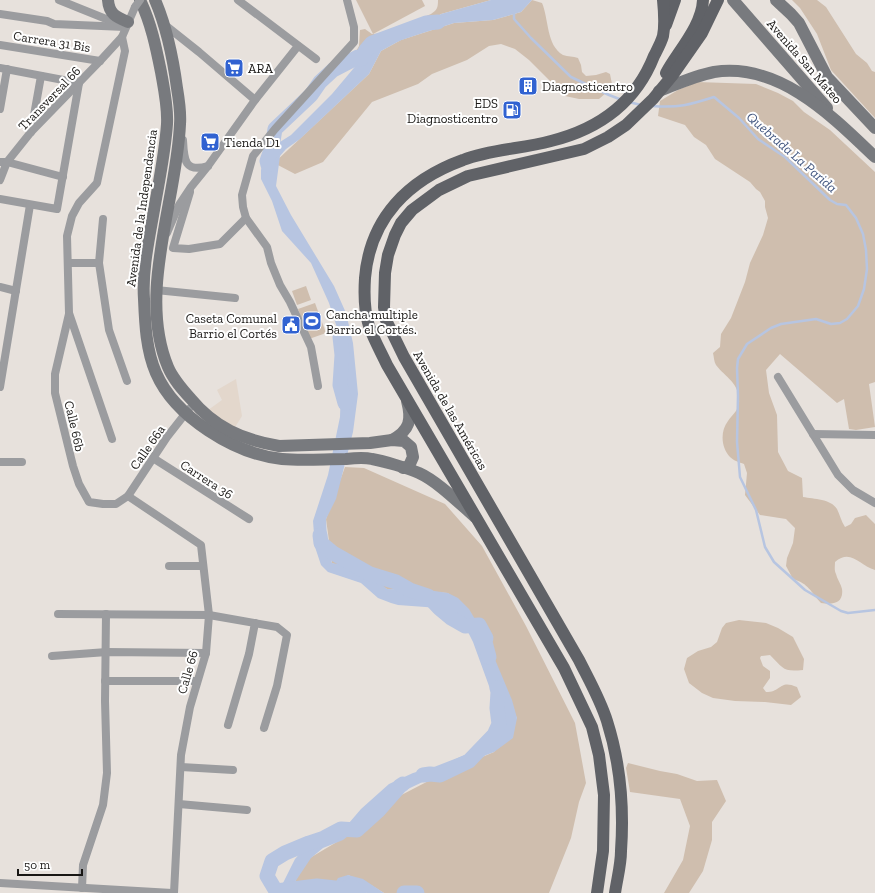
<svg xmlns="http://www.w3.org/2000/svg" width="875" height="893" viewBox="0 0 875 893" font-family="'Zilla Slab',serif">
  <rect width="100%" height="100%" fill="#e7e1dc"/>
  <polygon fill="#e3d7cc" points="236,379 242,416 232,432 204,413 222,400 217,390"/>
  <g fill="#cfbeae">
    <polygon points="356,0 422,0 425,6 373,34"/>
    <path d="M438,0H491L441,14L426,23L403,30L375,43L366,50L361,59L357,58L354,55L359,46L360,30L365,29L372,34L386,33L391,31L431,14C437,10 438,8 438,0Z"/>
    <path d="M532,0L542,3C549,19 546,45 563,55C568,57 573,56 578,58L581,65L582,72L586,76L596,75L606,72L610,74L612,84L607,92L599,99H579L565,96L529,60L515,49L501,44L489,46L467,60L432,74L418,84L372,102L323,162L295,174L274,163L369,74L381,51L401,40L454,23L493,20L521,12Z"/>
    <polygon points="792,0 817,0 826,7 856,54 867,63 872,71 875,72 875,118 831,70 817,34 800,8"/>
    <path d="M697,82L756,84L778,93L793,101L804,112L830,130L875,172V382L869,384L875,427L856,430L849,429L844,399L837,403L780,354L766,370L769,393L777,415L778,452L788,471L802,478L803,497C814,499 831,499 837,509C840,515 841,521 845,527L851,524L855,518L866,515L875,524V570C860,566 851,548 835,562C835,566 834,570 836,574C837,579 841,584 842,589C844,604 832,605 821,603C810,591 809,584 793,579L786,566L787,558L793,543L795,528L786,519L760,515L745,495L747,473L744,464C739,462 734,461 730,457C721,448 720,431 728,421C732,415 738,411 739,403C740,383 726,378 716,365C714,362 714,357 713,353L720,347L721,334L731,318L745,282L750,263L763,235L768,218L765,207V201L760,192L756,189L750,182L715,159L706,145L694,137L685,125L658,116L660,101L678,90Z"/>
    <polygon points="306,286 311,300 297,305 292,291"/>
    <polygon points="315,303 326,333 309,339 298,309"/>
    <polygon points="345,467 364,468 445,504 482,546 526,626 575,723 586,783 579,802 571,838 549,893 384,893 371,885 348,875 334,893 291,893 296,880 298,865 357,830 384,804 440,775 494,752 517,718 448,593 387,589 332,563 326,519"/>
    <path d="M739,620L766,623L778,628L793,637L804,659L803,670C783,672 784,669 770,655L761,656L760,658L763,666L770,671V678L763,688L766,692C782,692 779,679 797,687L801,697L791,705L765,702L735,701L713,698L702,693L689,683L684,669L687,658L698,651L711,647L717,642L722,628L726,623Z"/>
    <polygon points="628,763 660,771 677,774 697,781 717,780 726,801 712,822 712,840 703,871 689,893 664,893 683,860 690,826 680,799 630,792 626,768"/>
  </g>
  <g fill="#b7c5e1">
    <polygon points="491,0 532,0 521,12 493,20 454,23 401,40 381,51 369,74 300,139 286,149 280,156 276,186 291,215 334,286 346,313 353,343 358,394 353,432 336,499 326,519 327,541 332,563 356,567 370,574 387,589 428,590 448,593 458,598 469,609 486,638 512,700 517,718 513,738 494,752 452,768 389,798 366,822 343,840 323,848 311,858 291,888 289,893 280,893 282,885 295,859 309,843 341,829 349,823 361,809 389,784 413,773 434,767 470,753 494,735 499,724 497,708 473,642 465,626 451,613 439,608 398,605 391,603 378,598 361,583 328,572 321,565 315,547 313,521 328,475 340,417 342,355 340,337 329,303 311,263 282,231 272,201 261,179 261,170 264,157 272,147 291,135 332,94 353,69 361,59 366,50 375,43 403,30 426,23 441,14"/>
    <path d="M348,875L363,879L384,893C379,893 372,893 367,893C356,890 356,885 344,889L343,893H332L333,887L338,878Z"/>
  </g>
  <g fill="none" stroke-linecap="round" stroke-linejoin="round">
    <g stroke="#b7c5e1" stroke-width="2.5">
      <polyline points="513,12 514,13 514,19 531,38 571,77 609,95 622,100"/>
      <polyline points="629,102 641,105"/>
      <path d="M652,106C679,108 689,105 714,97L739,118L758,139L785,157L830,200L837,204L846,205L856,218L863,234L866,250L867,269L864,289L858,306L847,319L840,323L831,324L816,319L781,324L771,328L747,344L738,359L737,368L738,396L737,442L740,477L756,510L765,547L774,562L805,590L841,611L848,613L875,610"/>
    </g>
    <g stroke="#b7c5e1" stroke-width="15">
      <polyline points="268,165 267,161 272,147 275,129 311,95 320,82 333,70 358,57 361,59 366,50 372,43 426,23 438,22"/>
      <polyline points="340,337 342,355 340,385 345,403"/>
      <polyline points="320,535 321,543 333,553 370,574 396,582 410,590 428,596 439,608 451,618 465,626 479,625 486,638 485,642 489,657"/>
      <polyline points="423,775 430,774 440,775 469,761 494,735 499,724 497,708 498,692 497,688"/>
      <polyline points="359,893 351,886 344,889 317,886 276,891 267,876 272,861 285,853 309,843 324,838 341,829 357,830 378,811 400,786 403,784"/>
      <polyline points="404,893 417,893"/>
    </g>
    <g stroke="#9b9c9f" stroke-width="8">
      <polyline points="59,0 121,25"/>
      <polyline points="238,0 316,59"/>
      <polyline points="0,14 47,21 54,24 125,27"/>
      <polyline points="165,25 199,52 255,100"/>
      <polyline points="0,45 100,61"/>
      <polyline points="0,68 79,83"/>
      <polyline points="0,109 7,69"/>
      <polyline points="31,132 41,76"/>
      <path d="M183,140C184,159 184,173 208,166"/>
      <polyline points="0,162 7,162 63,177"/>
      <polyline points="0,180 7,162 31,132 100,61 122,37"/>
      <polyline points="190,192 173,248 189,249 220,244 246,218"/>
      <polyline points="0,199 57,209 79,83"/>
      <polyline points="103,219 99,263 109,330 127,381"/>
      <polyline points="167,233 179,205 191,187 208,166 255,100 298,46"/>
      <polyline points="69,263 99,263"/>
      <polyline points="0,287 16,291"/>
      <polyline points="156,290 235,298"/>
      <polyline points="69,314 55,374 55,393 73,466 79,484 89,502 103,504 116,504 128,496 167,437 189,409"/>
      <polyline points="778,377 838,475 853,490 875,503"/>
      <polyline points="318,386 311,347 290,302 280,285 271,263 267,247 246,218 243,207 242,195 253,156 275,129 354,42 354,27 347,0"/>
      <polyline points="0,387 30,205"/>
      <polyline points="813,434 875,435"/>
      <polyline points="112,439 69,313 67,236 72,216 79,203 97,183 125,51 122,37 135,7"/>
      <polyline points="153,458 249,519"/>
      <polyline points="0,462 22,462"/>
      <polyline points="128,496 201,545 209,615 206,653 190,707 181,755 174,893"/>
      <polyline points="169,566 203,566"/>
      <polyline points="58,614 209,615 277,627 287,635 277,686 264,728"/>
      <polyline points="52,656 107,652 206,653"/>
      <polyline points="105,681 197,681"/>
      <polyline points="228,725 249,654 255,623"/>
      <polyline points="181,767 233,770"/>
      <polyline points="179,804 247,810"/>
      <polyline points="0,883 172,893"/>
      <polyline points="82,888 83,865 103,805 107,773 105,701 106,614"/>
    </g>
    <g stroke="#787a7e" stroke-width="12">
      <path d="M108,0C109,14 116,17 128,22"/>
      <path d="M140,0C151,23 156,47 161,72C164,89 168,107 167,124C165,153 159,181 154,210C149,239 142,270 144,299C145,323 146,350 156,373C175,417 235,454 282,459C303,461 324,459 346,459C354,458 364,457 372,459C384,461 407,468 419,473C437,481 459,503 475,517"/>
      <path d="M155,0C167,28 173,58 177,88C179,100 181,112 180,124C177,200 137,293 168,367C173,379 182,389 191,399C214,427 243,440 279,446L370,443L392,440L404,441L411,447L413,457L409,466L403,468"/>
      <polyline points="733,0 827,108"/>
      <polyline points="776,0 791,14 799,23 827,77 875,128"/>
      <path d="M659,91C677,84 694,76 714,72C779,62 832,116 875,157"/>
      <path d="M392,440C410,430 412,420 407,401"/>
    </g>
    <g stroke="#606267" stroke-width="12">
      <polyline points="666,25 675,0"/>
      <path d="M666,73C678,51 702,26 703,0"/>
      <path d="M597,893L603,851L604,795L599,755L592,727L564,668L387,365C381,352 374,340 369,326C364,311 364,294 365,278C370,218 408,180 463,160C491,149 522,149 551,141C599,129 636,102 654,56C657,50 661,43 663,36C665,26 664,10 663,0"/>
      <path d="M615,893C617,879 621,865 621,851C624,808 620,762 607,721C600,699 589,680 579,660L404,357L386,320L384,307L385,273L388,255L395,235L401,223L412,210L439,190L468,176L584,149L608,137L626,125L653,99L672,76L702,33L718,0"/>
    </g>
    <polyline stroke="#9b9c9f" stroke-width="8" points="135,7 140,0"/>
  </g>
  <defs>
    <g id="supermarket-square" transform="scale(1)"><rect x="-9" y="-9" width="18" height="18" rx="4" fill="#3162d1" stroke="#fff"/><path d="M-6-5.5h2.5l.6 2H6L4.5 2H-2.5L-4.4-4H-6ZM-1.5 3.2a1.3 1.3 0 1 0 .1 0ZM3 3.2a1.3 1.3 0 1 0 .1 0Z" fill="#fff"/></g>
    <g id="building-square" transform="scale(1)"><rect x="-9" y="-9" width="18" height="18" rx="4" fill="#3162d1" stroke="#fff"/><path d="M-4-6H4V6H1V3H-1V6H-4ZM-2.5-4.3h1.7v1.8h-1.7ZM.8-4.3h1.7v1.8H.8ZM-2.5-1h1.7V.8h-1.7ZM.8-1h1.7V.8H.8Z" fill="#fff"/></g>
    <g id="fuel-square" transform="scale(1)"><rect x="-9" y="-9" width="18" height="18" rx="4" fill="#3162d1" stroke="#fff"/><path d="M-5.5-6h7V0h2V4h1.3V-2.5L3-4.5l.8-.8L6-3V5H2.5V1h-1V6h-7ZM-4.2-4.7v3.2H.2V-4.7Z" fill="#fff"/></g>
    <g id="stadium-square" transform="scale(1)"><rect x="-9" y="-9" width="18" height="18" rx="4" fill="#3162d1" stroke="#fff"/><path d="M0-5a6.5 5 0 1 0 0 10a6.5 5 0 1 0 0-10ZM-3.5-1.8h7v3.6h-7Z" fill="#fff"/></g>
    <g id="civic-square" transform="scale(1)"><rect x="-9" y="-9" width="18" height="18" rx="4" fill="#3162d1" stroke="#fff"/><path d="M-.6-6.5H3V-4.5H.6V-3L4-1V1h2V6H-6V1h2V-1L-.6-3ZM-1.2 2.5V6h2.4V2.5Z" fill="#fff"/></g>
  </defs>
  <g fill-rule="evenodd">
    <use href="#supermarket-square" x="234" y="68"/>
    <use href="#building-square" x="528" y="86"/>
    <use href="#fuel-square" x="512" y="110"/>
    <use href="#supermarket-square" x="210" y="142"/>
    <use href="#stadium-square" x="312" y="321"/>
    <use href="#civic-square" x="291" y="325"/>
  </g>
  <g text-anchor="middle" stroke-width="4" stroke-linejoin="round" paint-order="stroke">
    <g font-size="13" fill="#181614" stroke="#fff">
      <text transform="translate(52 41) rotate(9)" y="5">Carrera 31 Bis</text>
      <text transform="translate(805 61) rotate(49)" y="5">Avenida San Mateo</text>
      <text transform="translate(49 98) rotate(-46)" y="5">Transversal 66</text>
      <text transform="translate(141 208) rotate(-82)" y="5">Avenida de la Independencia</text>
      <text transform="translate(451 410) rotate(60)" y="5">Avenida de las Américas</text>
      <text transform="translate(75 426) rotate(77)" y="5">Calle 66b</text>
      <text transform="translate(147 447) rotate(-55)" y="5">Calle 66a</text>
      <text transform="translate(207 479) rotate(33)" y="5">Carrera 36</text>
      <text transform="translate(187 672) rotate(-74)" y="5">Calle 66</text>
    </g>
    <g font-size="13" fill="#181614" stroke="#fff" text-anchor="start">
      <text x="248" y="73">ARA</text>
      <text x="542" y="91">Diagnosticentro</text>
      <text x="498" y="108" text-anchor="end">EDS<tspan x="498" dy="15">Diagnosticentro</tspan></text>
      <text x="224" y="147">Tienda D1</text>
      <text x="326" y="319">Cancha multiple<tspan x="326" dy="15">Barrio el Cortés.</tspan></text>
      <text x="277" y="323" text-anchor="end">Caseta Comunal<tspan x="277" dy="15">Barrio el Cortés</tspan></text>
    </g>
    <g font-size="14" font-style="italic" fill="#435780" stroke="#fff">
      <text transform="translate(792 152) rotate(41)" y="5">Quebrada La Parida</text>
    </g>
  </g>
  <path d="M18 869v6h64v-6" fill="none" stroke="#181614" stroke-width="2"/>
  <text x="24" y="869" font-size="12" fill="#181614" stroke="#ffffff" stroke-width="3" paint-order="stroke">50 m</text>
</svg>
